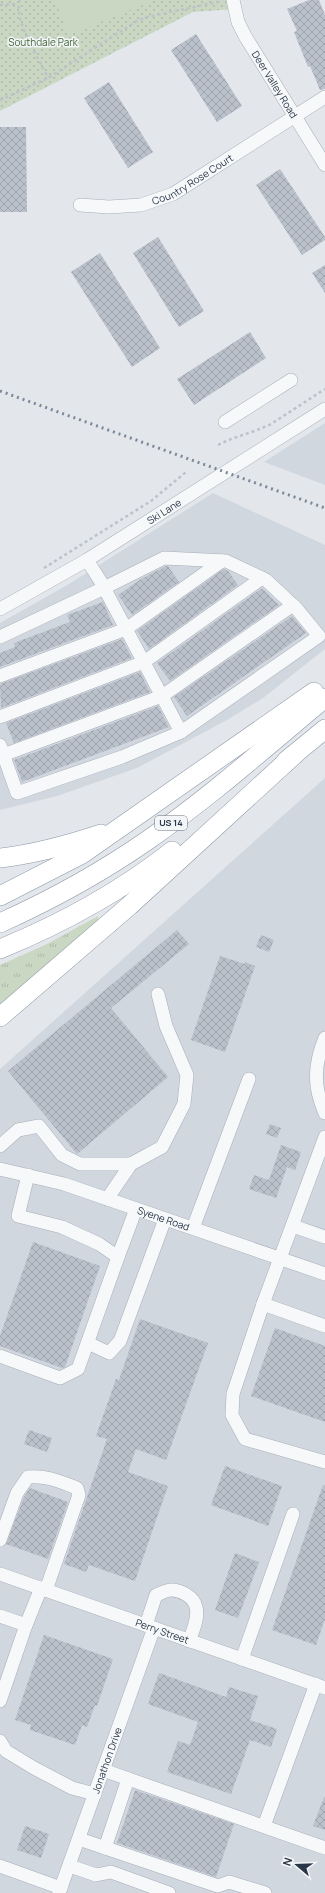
<svg xmlns="http://www.w3.org/2000/svg" width="325" height="1893" viewBox="0 0 325 1893" font-family="Manrope,sans-serif">
  <defs>
    <pattern id="grass-tufts" width="24" height="20" patternUnits="userSpaceOnUse"><rect width="24" height="20" fill="#cad7c3"/><path d="M3 7l-1-3M5 7V3M7 7l1-3M15 17l-1-3M17 17v-4M19 17l1-3" fill="none" stroke="#aeb9a9"/></pattern>
    <pattern id="park-dots" width="8" height="8" patternUnits="userSpaceOnUse"><rect width="8" height="8" fill="#cad7c3"/><path d="M2 2h.1M6 6h.1" fill="none" stroke="#aeb9a9" stroke-width="1.8" stroke-linecap="round"/></pattern>
    <pattern id="building-cross-hatch" width="8" height="8" patternUnits="userSpaceOnUse"><rect width="8" height="8" fill="#bac1cb"/><path d="M0 0l8 8M0 8l8-8" fill="none" stroke="#a0a6b0"/></pattern>
  </defs>
  <rect width="100%" height="100%" fill="#e3e7ec"/>
  <g fill="#d1d7df">
    <polygon points="325,423 325,485 264,462"/>
    <polygon points="213,493 325,545 325,649 263,698 227,720 137,768 57,796 0,810 0,623 69,584"/>
    <polygon points="325,778 325,1893 0,1893 0,1069"/>
  </g>
  <polygon fill="url(#grass-tufts)" points="98,916 98,922 0,1007 0,965 47,944"/>
  <polygon fill="url(#park-dots)" points="0,0 233,0 234,9 193,12 0,111"/>
  <polygon fill="#cad7c3" points="55,0 155,0 69,35"/>
  <g fill="url(#building-cross-hatch)">
    <polygon points="309,0 319,0 325,15 325,89 320,90 310,66 308,67 294,32 297,31 287,9"/>
    <polygon points="196,34 242,106 217,122 171,50"/>
    <polygon points="109,82 153,152 128,168 84,98"/>
    <polygon points="0,127 26,127 27,212 0,212"/>
    <polygon points="280,169 325,237 325,240 302,255 256,185"/>
    <polygon points="158,237 204,311 179,327 133,253"/>
    <polygon points="100,253 160,348 132,367 71,272"/>
    <polygon points="325,265 325,293 312,273"/>
    <polygon points="250,332 266,358 194,405 177,379"/>
    <polygon points="166,566 168,566 179,582 132,615 118,595 141,579"/>
    <polygon points="224,569 228,571 238,585 149,649 137,631"/>
    <polygon points="262,588 279,605 170,681 157,663"/>
    <polygon points="103,602 113,625 0,667 0,653 15,647 14,643 70,622 67,615"/>
    <polygon points="292,616 306,633 187,716 174,697"/>
    <polygon points="122,639 132,658 1,708 0,684"/>
    <polygon points="140,672 150,692 14,743 6,723"/>
    <polygon points="158,706 169,727 22,782 14,760"/>
    <polygon points="177,930 189,944 111,1008 168,1077 77,1154 8,1071"/>
    <polygon points="261,935 274,940 269,952 256,947"/>
    <polygon points="220,956 245,964 245,962 255,966 225,1052 191,1040"/>
    <polygon points="270,1124 281,1128 277,1138 266,1134"/>
    <polygon points="281,1145 301,1152 295,1170 287,1167 276,1198 249,1189 254,1175 269,1180"/>
    <polygon points="33,1242 100,1266 65,1367 62,1368 0,1346 0,1336"/>
    <polygon points="140,1319 208,1343 166,1460 136,1449 128,1472 168,1486 135,1581 89,1565 86,1572 64,1564 107,1439 96,1436 116,1379 119,1380"/>
    <polygon points="275,1328 325,1346 325,1422 251,1396"/>
    <polygon points="29,1430 52,1438 47,1452 24,1444"/>
    <polygon points="225,1466 282,1486 268,1526 211,1505"/>
    <polygon points="323,1485 325,1485 325,1619 316,1645 272,1630"/>
    <polygon points="30,1488 68,1502 48,1559 6,1544 24,1497"/>
    <polygon points="235,1553 259,1562 238,1618 215,1610"/>
    <polygon points="44,1635 113,1659 97,1706 95,1705 87,1727 82,1725 75,1745 30,1730 31,1725 15,1720"/>
    <polygon points="159,1673 226,1697 229,1687 258,1696 250,1720 277,1729 271,1747 250,1740 231,1794 167,1772 178,1741 190,1745 198,1722 148,1704"/>
    <polygon points="135,1790 234,1824 216,1877 117,1843"/>
    <polygon points="324,1797 325,1797 325,1830 313,1826"/>
    <polygon points="25,1826 49,1834 41,1858 17,1850"/>
  </g>
  <g fill="none" stroke-linecap="round" stroke-linejoin="round">
    <g stroke="#a7aeb7" stroke-width="14">
      <g id="minor">
        <path id="s1" d="M233,0L238,22L245,36L325,165"/>
        <path id="s2" d="M80,205L109,207L141,205L173,194L325,97"/>
        <polyline points="225,422 291,380"/>
        <path id="s3" d="M0,609L87,560L325,409"/>
        <polyline points="0,637 104,588 164,558 226,561 266,580 296,608 319,636 181,732"/>
        <polyline points="0,676 126,629 222,561"/>
        <polyline points="0,717 144,662 262,578"/>
        <polyline points="0,745 17,793 122,757 181,732 101,582 87,560"/>
        <polyline points="3,755 162,696 293,605"/>
        <path d="M325,1038C314,1065 313,1086 325,1113"/>
        <polyline points="325,1137 263,1304 325,1326"/>
        <polyline points="0,1146 18,1130 39,1126 62,1155 80,1164 131,1164"/>
        <path id="s4" d="M0,1169L64,1184L325,1274"/>
        <polyline points="28,1175 18,1216 62,1227 99,1244 118,1257 136,1209"/>
        <polyline points="107,1199 131,1164 162,1147 184,1104 187,1075 166,1026 158,994"/>
        <polyline points="293,1226 325,1237"/>
        <polyline points="193,1228 249,1079"/>
        <polyline points="263,1304 233,1394 232,1415 245,1439 325,1462"/>
        <polyline points="88,1343 109,1353 120,1341 165,1219"/>
        <polyline points="0,1356 60,1378 78,1369 118,1257"/>
        <path d="M0,1540L17,1493L28,1477C46,1475 61,1482 77,1488L79,1495L46,1590"/>
        <path id="s5" d="M0,1574L325,1688"/>
        <polyline points="0,1616 26,1625 41,1588"/>
        <path d="M146,1625L156,1595C160,1594 166,1590 171,1590C181,1590 194,1597 196,1607C199,1617 193,1631 189,1641"/>
        <polyline points="242,1659 293,1514"/>
        <polyline points="0,1701 26,1625"/>
        <polyline points="0,1741 6,1751 34,1768 72,1788 95,1794"/>
        <polyline points="103,1770 325,1848"/>
        <polyline points="264,1826 316,1684"/>
        <polyline points="79,1839 218,1886 229,1882 265,1893"/>
        <polyline points="105,1848 128,1779"/>
        <polyline points="0,1866 61,1888"/>
        <polyline points="70,1866 96,1875 111,1872 169,1893"/>
        <path id="s6" d="M59,1893L154,1628"/>
      </g>
    </g>
    <g stroke="#8996a4" stroke-width="20">
      <g id="highway">
        <polyline points="286,761 325,729"/>
        <path d="M0,858C35,854 68,845 101,834"/>
        <polyline points="0,896 82,854 314,692"/>
        <path d="M0,923C51,900 102,872 148,840C210,797 267,746 325,698"/>
        <path d="M0,949C61,924 120,892 172,851"/>
        <polyline points="0,1017 129,906 295,754"/>
      </g>
    </g>
    <g stroke="#bdc2c8" stroke-width="2.5" stroke-dasharray="3 3" stroke-linecap="butt">
      <path d="M20,0C12,18 40,61 48,78"/>
      <polyline points="0,5 18,4"/>
      <polyline points="0,100 48,78 137,21 147,17 222,1"/>
      <path d="M218,445C235,436 253,433 271,424L325,389"/>
      <polyline points="44,568 151,501 186,472"/>
    </g>
    <use href="#minor" stroke="#f6f8fa" stroke-width="13"/>
    <use href="#highway" stroke="#fff" stroke-width="19"/>
    <polyline stroke="#7b8898" stroke-width="3" stroke-dasharray="2 4" stroke-linecap="butt" points="0,391 325,508"/>
  </g>
  <g text-anchor="middle" stroke-width="3" stroke-linejoin="round" paint-order="stroke">
    <rect fill="#f3f6f9" stroke="#66707c" stroke-width="1" x="155" y="816" width="32" height="14" rx="3"/>
    <g font-size="9" font-weight="bold" fill="#293647">
      <text x="171" y="826">US 14</text>
    </g>
    <g font-size="10" fill="#416435" stroke="#f3f6f9">
      <text x="43" y="46">Southdale Park</text>
    </g>
    <g font-size="10" fill="#293647" stroke="#f3f6f9">
      <text dy="4" stroke="none"><textPath href="#s1" startOffset="95">Deer Valley Road</textPath></text>
      <text dy="4" stroke="none"><textPath href="#s2" startOffset="119">Country Rose Court</textPath></text>
      <text dy="4" stroke="none"><textPath href="#s3" startOffset="191">Ski Lane</textPath></text>
      <text dy="4" stroke="none"><textPath href="#s4" startOffset="171">Syene Road</textPath></text>
      <text dy="4" stroke="none"><textPath href="#s5" startOffset="172">Perry Street</textPath></text>
      <text dy="4" stroke="none"><textPath href="#s6" startOffset="141">Jonathon Drive</textPath></text>
    </g>
  </g>
  <g transform="translate(297 1865) rotate(289)" stroke="#f3f6f9" stroke-width="3" paint-order="stroke">
  <path d="M0-3L7 15L0 10L-7 15Z" fill="#293647"/>
  <text y="-6" font-size="11" font-weight="bold" text-anchor="middle" fill="#293647">N</text>
  </g>
</svg>
